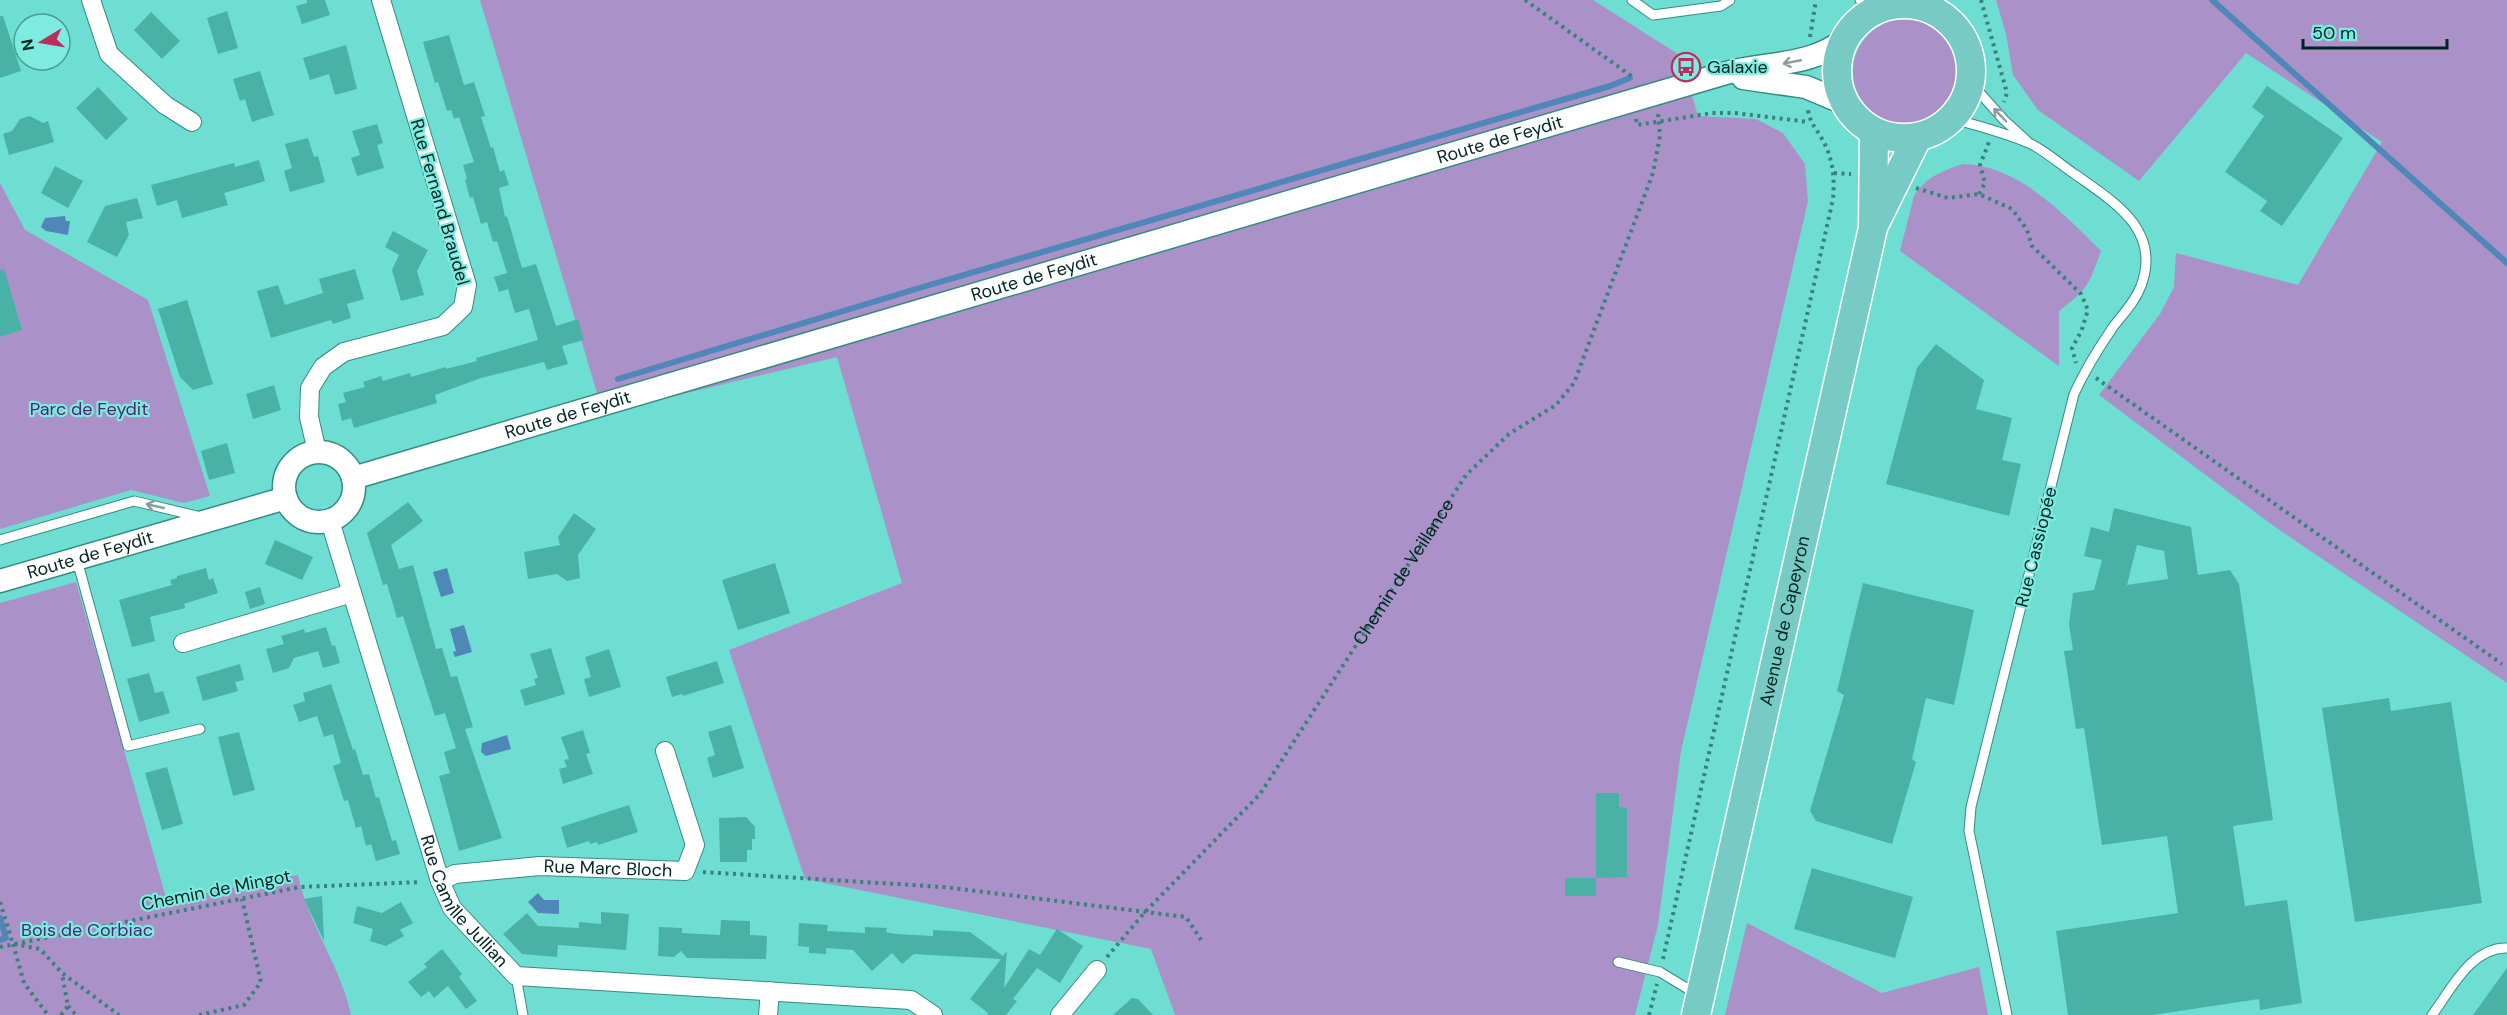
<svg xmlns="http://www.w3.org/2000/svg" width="2507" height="1015" viewBox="0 0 2507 1015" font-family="'DM Sans',sans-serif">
  <rect width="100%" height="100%" fill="#6fded2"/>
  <g fill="#aa91c7">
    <polygon points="480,0 1593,0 1681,56 1698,116 1756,119 1783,133 1805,164 1808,201 1681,751 1658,925 1635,1015 1175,1015 1151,949 805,879 729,650 902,583 837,357 603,413"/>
    <polygon points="1996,0 2507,0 2507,683 2275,527 2099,395 2160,314 2174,287 2176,253 2298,285 2382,142 2246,53 2139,181 2038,110 2013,75 2006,34"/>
    <circle cx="1906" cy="72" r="53"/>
    <path d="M1963,164C2018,165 2064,214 2101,251C2088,286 2089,288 2059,311V366L1900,251L1914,196C1926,177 1942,171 1963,164Z"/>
    <polygon points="0,183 25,230 148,300 210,496 184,503 131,490 0,529"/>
    <path d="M76,582L167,901L298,875C308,925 341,966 351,1015H0V603Z"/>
    <polygon points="1747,923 1882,993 1979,967 1988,1015 1725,1015"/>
  </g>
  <g fill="#4e87b8">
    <polygon points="65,216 66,221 70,221 68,235 46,231 41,227 45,218"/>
    <polygon points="447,568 454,593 441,597 433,572"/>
    <polygon points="464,625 472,652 455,657 453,652 456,651 450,629"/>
    <polygon points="507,735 511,749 486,756 481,752 482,743"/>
    <polygon points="538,893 544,900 559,900 559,914 538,913 528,902"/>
  </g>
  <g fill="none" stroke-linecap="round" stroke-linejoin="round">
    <g stroke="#4e87b8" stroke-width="6">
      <polyline points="2212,0 2507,263"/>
      <polyline points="618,379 916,289 1610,86 1630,78"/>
      <polyline points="0,918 6,938 0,940"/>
    </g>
  </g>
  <g fill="#4ab1a7" fill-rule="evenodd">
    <polygon points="307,0 325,0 330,15 302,24 296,6 307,3"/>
    <polygon points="227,11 238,48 218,54 207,18"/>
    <polygon points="151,12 180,41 162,59 134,30"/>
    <polygon points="0,16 3,16 21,71 0,78"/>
    <polygon points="449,35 464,85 474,82 485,116 481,117 491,148 493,147 500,172 504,170 509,185 499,188 505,217 507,216 522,268 536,264 556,326 578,319 584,340 562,346 568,364 547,370 544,362 481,378 435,395 437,403 354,428 351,418 342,421 338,404 346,402 343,393 365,387 363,382 381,376 383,381 410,373 411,377 446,367 446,369 477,361 476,358 538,340 529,309 515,313 508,289 499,292 494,277 507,273 497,241 493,242 487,222 481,224 473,197 470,198 465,180 467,179 463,165 474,162 459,117 454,119 451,110 447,111 438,82 435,83 423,42"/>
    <polygon points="346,45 357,89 335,95 329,74 310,80 303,58"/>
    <polygon points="260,71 274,115 252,122 245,99 240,101 233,79"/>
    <polygon points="2267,86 2343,138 2282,226 2260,211 2267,201 2225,172 2264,116 2252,107"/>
    <polygon points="98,87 128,119 106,140 76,108"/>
    <polygon points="30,116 43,123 48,121 54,142 9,155 3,134 12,131 20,119"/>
    <polygon points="377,124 383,143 377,145 384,168 357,176 351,158 360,155 352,131"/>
    <polygon points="308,138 314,157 318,156 325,182 290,192 284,171 292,168 285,144"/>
    <polygon points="259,160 265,181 224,193 228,205 182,218 177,200 157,206 151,185 234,163 235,167"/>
    <polygon points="55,166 83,181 68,208 41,193"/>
    <polygon points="137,198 143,218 126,222 129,235 117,257 87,242 105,206"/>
    <polygon points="393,231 428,250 417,271 424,295 401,301 392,270 399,255 385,247"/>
    <polygon points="4,269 22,330 0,337 0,270"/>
    <polygon points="355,269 364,299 347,304 351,318 333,324 331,320 271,338 257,291 278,285 285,305 323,293 319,279"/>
    <polygon points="187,300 213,384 193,390 180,377 158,309"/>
    <polygon points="1936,344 1984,380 1976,409 2012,418 2002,460 2021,464 2009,516 1886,484 1917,368"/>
    <polygon points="274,385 281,410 253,419 246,394"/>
    <polygon points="227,443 235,473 209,480 201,451"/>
    <polygon points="408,502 423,521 391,545 399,569 413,565 436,649 442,648 451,677 457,676 473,727 465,729 502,838 459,851 439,776 450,773 444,752 456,748 445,713 435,716 403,616 397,618 387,584 383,585 367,533"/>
    <path d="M2114,508L2191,527L2198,575L2230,570L2239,584L2273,820L2233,826L2245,906L2287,900L2302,1003L2260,1010L2259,999L2153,1015H2068L2056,931L2178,913L2167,836L2102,845L2084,728L2076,729L2064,651L2073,650L2069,624L2073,593L2094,590L2102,560L2084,556L2091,527L2109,532ZM2137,545L2164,551L2168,579L2127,585Z"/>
    <polygon points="574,513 596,529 578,555 580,578 567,581 557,574 528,579 524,552 560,545 558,537"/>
    <polygon points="275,540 313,557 302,580 265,564"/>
    <polygon points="775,563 790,613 738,630 722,580"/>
    <polygon points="206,568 209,580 213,578 218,593 184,604 185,608 150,617 155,641 132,647 119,600 172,585 170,580 177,578 177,576"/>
    <polygon points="1863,583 1974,610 1954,705 1926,698 1912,759 1916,762 1892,844 1816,821 1810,811 1844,695 1837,691"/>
    <polygon points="260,587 265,604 250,609 245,592"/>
    <polygon points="326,627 332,646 335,645 340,663 323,668 318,651 294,658 289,668 273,673 266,649 284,644 281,636 304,629 305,633"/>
    <polygon points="551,648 565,694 525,706 520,690 536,685 534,679 538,678 530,654"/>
    <polygon points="609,649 621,687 589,697 584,679 591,677 585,657"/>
    <polygon points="717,661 724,683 683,696 682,694 672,697 666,677"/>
    <polygon points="240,664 244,680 235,682 238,691 203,701 196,677"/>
    <polygon points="149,673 155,693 163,691 170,713 139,722 127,679"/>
    <polygon points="331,684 353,750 355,749 363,775 369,774 376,798 379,797 392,841 396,840 400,854 376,861 371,844 366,846 361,826 356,828 348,800 344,801 333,766 341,763 333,734 324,737 317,716 299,722 293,705 305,701 303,693"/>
    <polygon points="2389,698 2391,711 2451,702 2482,903 2355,922 2322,708"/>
    <polygon points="731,725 744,768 713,778 707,758 715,755 708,732"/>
    <polygon points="583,730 590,753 586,754 593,774 563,784 559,769 567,767 564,760 569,759 561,737"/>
    <polygon points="239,732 255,790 233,796 218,737"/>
    <polygon points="167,767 183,824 162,830 145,773"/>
    <polygon points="1596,793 1619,793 1619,807 1627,808 1627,877 1596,878"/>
    <polygon points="629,805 638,832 598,845 597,842 590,844 589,841 567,848 561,827"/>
    <polygon points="746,817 755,827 755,839 752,839 752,850 747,850 747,862 720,862 719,818"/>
    <polygon points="1812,868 1913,897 1895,958 1794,929"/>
    <rect x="1565" y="878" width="31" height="18"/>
    <polygon points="322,896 324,941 304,899"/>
    <polygon points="401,902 413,923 400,930 404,936 386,946 370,941 373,929 353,923 357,906 382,913"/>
    <polygon points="601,912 629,914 626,950 558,945 557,957 522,954 503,934 527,913 538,926 579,928 579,922 601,924"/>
    <polygon points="721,920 750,921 750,935 767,936 766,959 687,958 681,951 674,957 658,956 659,927 682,928 682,933 720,935"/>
    <polygon points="799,923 828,925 827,931 865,933 865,927 887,928 886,932 896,934 933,936 933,930 970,932 1003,956 1007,951 1004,988 1029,949 1040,955 1057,929 1083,946 1060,983 1037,968 1013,999 1017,1001 1006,1015 987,1015 988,1013 970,999 1001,959 914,954 902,964 892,953 872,971 853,950 826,948 826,954 809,953 809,947 798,946"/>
    <polygon points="442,949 462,974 459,977 477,1001 466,1009 448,986 434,998 429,991 421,997 408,982 427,967 424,964"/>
    <polygon points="2507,968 2507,1015 2473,1015"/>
    <polygon points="1132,998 1138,999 1153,1015 1113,1015"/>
  </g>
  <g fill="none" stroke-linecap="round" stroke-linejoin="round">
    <g stroke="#358b82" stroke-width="11">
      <g id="service">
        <polyline points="1632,0 1653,15 1721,6 1730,0"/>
        <polyline points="1860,0 1869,13"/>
        <polyline points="1971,83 2004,120 2027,141"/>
        <path d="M1953,119C1979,126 2006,133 2031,144C2047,152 2061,165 2076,175C2114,202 2162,230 2141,286C2135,302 2123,314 2113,327C2098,349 2085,370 2074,394L1971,807L1969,831L2007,1015"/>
        <polyline points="0,540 134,501 201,517"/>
        <polyline points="77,560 128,746 200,729"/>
        <polyline points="1618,962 1660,972 1698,995"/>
        <polyline points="516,976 523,1015"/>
        <path d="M2432,1015C2451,990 2471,947 2507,948"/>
      </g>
    </g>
    <g stroke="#358b82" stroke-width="20">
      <g id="minor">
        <polyline points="91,0 109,54 165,105 192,122"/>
        <polyline points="317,452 309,417 310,388 323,367 344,352 443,326 463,307 467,285 381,0"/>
        <path id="s2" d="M330,521L440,881L452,908L516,976L911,1000L933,1015"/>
        <polyline points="183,643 352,593"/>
        <path id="s3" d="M440,881L455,874L540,866L685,871L695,845L665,751"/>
        <polyline points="768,1015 770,991"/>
        <polyline points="1060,1015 1097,970"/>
      </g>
    </g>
    <g stroke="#358b82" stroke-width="25">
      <g id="tertiary">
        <polyline points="1743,78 1806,87 1844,103"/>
        <circle cx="319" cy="487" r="35"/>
        <path id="s4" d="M353,478L1726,73C1766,62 1811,67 1845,39"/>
        <path id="s5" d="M0,581L286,498"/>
      </g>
    </g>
    <g stroke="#fff" stroke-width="31">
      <g id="primary">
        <circle cx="1904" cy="71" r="67"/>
        <polyline points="1875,223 1917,138"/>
        <path id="s6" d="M1696,1015L1873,228L1874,132"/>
      </g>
    </g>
    <g stroke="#38827a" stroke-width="4" stroke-dasharray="3 4.5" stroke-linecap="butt">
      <polyline points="1525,0 1634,78"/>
      <polyline points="1981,0 2007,93 2004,102"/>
      <polyline points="1810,37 1816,0"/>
      <polyline points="1636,119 1637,125 1712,113 1735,113 1809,122"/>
      <polyline points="1834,173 1851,174"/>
      <polyline points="1916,188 1948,198 1979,194 2012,209 2027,230 2032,246 2081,294 2088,310 2081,332 2072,348 2076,363"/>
      <polyline points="1979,194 1985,183 1980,165 1989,142"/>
      <polyline points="2096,378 2502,664"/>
      <polyline points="703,872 944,887 1186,917 1201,940"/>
      <polyline points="0,902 13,944 40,949 62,973 119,1015"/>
      <polyline points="13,944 24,983 48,1015"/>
      <polyline points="0,947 300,887 421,882"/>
      <path id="s1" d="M1107,957L1145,912L1260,794L1466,475L1509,434L1556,405L1574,383L1653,173L1660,136L1658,114"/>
      <path d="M1663,959L1833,199C1835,178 1833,158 1822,139C1816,128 1810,123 1808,110"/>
      <polyline points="68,1006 76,1015"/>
      <polyline points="61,1015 68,1006 62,974"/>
      <polyline points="199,1015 244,1005 261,982 242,899"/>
      <polyline points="1649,1015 1657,984"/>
    </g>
    <use href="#service" stroke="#fff" stroke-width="9"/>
    <use href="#minor" stroke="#fff" stroke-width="18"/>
    <use href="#tertiary" stroke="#fff" stroke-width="22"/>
    <use href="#primary" stroke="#77cbc4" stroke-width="28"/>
  </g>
  <defs><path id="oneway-shaft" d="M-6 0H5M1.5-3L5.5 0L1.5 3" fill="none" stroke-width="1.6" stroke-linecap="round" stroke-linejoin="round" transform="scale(1.5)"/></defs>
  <g stroke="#8c9c9b">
    <use href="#oneway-shaft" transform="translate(1792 62) rotate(169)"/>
    <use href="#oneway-shaft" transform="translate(2000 115) rotate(-134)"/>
    <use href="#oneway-shaft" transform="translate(155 506) rotate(-167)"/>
  </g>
  <defs>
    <g id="bus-ring" transform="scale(1.5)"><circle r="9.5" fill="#7debdf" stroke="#bc2d5d" stroke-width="1.5"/><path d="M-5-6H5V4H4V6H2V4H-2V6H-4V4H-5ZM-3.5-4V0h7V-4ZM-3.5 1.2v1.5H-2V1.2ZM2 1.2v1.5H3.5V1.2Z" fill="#bc2d5d"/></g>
  </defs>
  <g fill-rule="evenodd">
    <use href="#bus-ring" x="1686" y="67"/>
  </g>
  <g text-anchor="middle" stroke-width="4.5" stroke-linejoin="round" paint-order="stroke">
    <g font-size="18" fill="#002421" stroke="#7debdf" text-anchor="start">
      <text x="1707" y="73">Galaxie</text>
    </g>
    <g font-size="18" fill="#002421" stroke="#7debdf">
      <text dy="6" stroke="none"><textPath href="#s4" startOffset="1196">Route de Feydit</textPath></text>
      <text transform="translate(440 202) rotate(74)" y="6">Rue Fernand Braudel</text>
      <text dy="6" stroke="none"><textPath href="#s4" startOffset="710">Route de Feydit</textPath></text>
      <text dy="6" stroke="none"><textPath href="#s4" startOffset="224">Route de Feydit</textPath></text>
      <text transform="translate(2036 547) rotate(-76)" y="6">Rue Cassiopée</text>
      <text dy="6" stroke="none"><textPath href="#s5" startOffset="94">Route de Feydit</textPath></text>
      <text dy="6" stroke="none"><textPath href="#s1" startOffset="488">Chemin de Veillance</textPath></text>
      <text dy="6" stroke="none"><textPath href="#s6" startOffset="404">Avenue de Capeyron</textPath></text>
      <text dy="6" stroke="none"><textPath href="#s3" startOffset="170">Rue Marc Bloch</textPath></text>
      <text transform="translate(216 890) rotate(-11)" y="6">Chemin de Mingot</text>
      <text dy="6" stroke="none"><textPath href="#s2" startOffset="406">Rue Camille Jullian</textPath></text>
    </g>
    <g font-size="18" fill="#4f2672" stroke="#7debdf">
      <text x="89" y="415">Parc de Feydit</text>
      <text x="87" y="936">Bois de Corbiac</text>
    </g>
  </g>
  <g transform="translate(42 42) rotate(259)"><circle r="28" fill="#7debdf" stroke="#4b9b93" stroke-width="1.5"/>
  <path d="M0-4.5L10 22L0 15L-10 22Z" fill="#bc2d5d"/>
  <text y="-9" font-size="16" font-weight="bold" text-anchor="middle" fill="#002421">N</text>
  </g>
  <path d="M2303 39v9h144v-9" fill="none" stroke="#002421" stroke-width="3"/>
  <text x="2312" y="39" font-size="18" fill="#002421" stroke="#7debdf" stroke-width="4.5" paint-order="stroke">50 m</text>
</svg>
